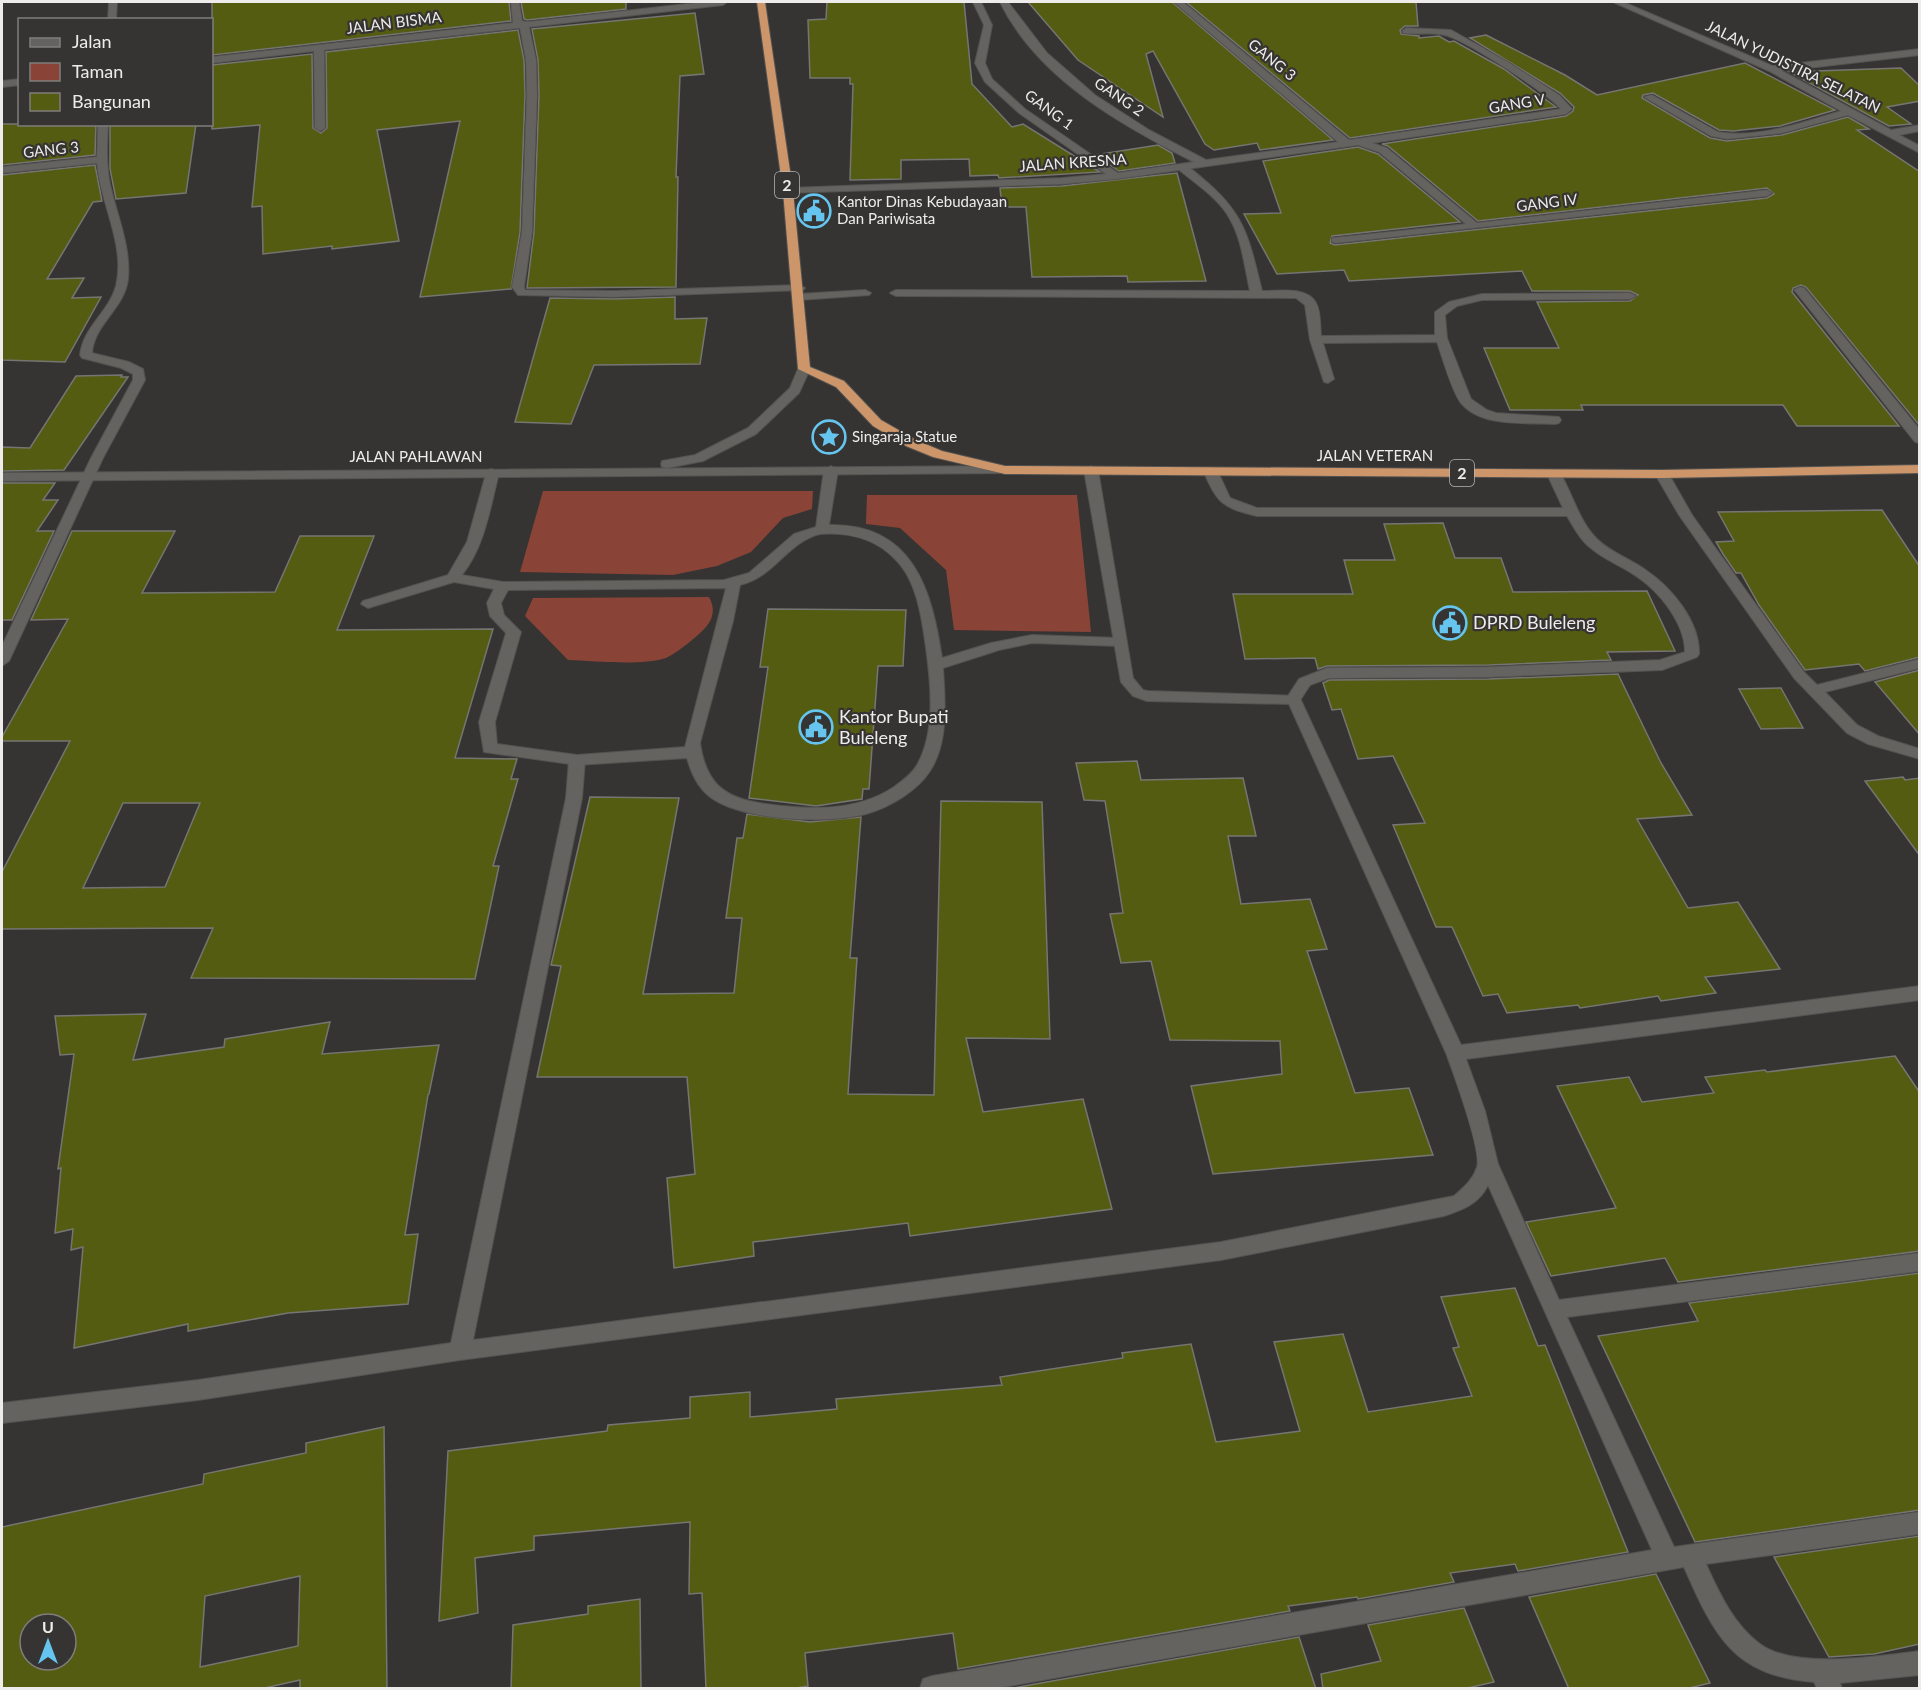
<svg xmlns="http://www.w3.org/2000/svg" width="1921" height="1690" viewBox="0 0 1921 1690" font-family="Lato,sans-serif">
  <rect width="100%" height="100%" fill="#353432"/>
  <g fill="#8a4337">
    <polygon points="543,491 813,491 812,509 783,518 751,552 717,566 673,575 520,572"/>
    <polygon points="867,495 1077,495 1091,632 954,630 946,570 900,528 866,524"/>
    <path d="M709,597C715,608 714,617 706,627C699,635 676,654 666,658C640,666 596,661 568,660L525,616L533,598Z"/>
  </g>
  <g fill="#545c11" stroke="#757572" stroke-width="1.5" fill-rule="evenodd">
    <polygon points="212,2 509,2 511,21 212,55"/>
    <polygon points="521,2 626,2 626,9 527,20 524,19"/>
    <polygon points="827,2 964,2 972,84 1012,127 1023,124 1100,172 999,178 998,175 970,176 969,159 901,160 901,179 850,180 853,84 850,84 850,78 810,78 808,20 826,19"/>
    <polygon points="1028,2 1172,2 1333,140 1260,150 1257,143 1214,150 1205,144 1153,51 1146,54 1163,117 1078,60"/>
    <polygon points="1186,2 1416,2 1418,26 1405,26 1400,30 1401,34 1419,36 1419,38 1439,36 1449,42 1454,41 1504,69 1556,107 1350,138"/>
    <polygon points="695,13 704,74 680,76 676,177 678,177 676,287 527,288 534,232 539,95 538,60 532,29"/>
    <polygon points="518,30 524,60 525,95 520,232 511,289 420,297 460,121 377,130 399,241 332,249 332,246 263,254 262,206 252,207 260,125 212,129 212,65 312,54 313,128 321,133 327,128 326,52"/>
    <polygon points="1486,35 1565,75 1597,95 1745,63 1835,110 1780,126 1733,131 1719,130 1653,93 1643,95 1642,98 1710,138 1727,141 1782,135 1848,117 1869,129 1857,130 1920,172 1920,426 1806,287 1801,285 1793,288 1792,292 1899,426 1797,426 1783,405 1581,405 1583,410 1510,410 1484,348 1559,348 1537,302 1630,301 1638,295 1630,291 1532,291 1522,271 1349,281 1344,270 1277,274 1244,214 1281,213 1263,161 1358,147 1378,154 1460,222 1332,236 1330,243 1335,245 1767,198 1774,194 1767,188 1478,221 1388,146 1382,144 1566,116 1573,111 1574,107 1560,93 1470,38"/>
    <polygon points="1901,68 1920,86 1920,101 1887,107 1911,124 1889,126 1789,72"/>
    <polygon points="2,124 96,124 95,155 2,165"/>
    <polygon points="110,124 196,124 186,193 116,199 110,169"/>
    <polygon points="1158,145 1172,153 1175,163 1119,171 1095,155"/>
    <polygon points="95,165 102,201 93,202 47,279 84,278 72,298 101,297 65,362 2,360 2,175"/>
    <polygon points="1177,173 1206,281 1128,282 1127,276 1032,277 1026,207 1002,207 1000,188 1062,186"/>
    <polygon points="675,297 675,319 707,318 700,364 594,365 571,424 515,422 550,298 614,299"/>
    <polygon points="122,375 121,377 128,377 64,470 2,471 2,447 30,448 76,376"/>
    <polygon points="2,483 55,483 43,500 58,500 37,531 54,531 12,620 2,620"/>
    <polygon points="1882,510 1920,567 1920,657 1865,671 1859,664 1805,670 1759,605 1741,573 1736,573 1723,554 1716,542 1734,541 1718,512"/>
    <polygon points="1443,523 1455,558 1501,558 1513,592 1647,591 1675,651 1607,652 1611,660 1489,665 1327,666 1318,669 1315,658 1245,659 1233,594 1353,594 1344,560 1395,560 1384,524"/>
    <path d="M72,531H175L142,593L275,592L300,536H374L337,630L493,629L455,758L517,759L511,779H518L493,866H499L475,979L191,978L213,928L2,929V872L70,741H2V737L68,619L31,620ZM123,803H200L165,887L83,888Z"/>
    <polygon points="768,609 906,610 903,666 878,666 869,789 863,789 862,799 816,806 749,798 768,667 760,667"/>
    <polygon points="1920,670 1920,735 1875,682"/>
    <polygon points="1618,674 1661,763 1692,815 1637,819 1688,908 1738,902 1780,969 1705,977 1716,993 1661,1001 1658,996 1580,1008 1578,1005 1507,1013 1498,994 1483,996 1452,927 1436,927 1393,825 1425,823 1393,756 1358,759 1341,709 1332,710 1323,683 1329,680 1489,679"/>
    <polygon points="1781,688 1803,728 1761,729 1739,689"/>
    <polygon points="1137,761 1141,780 1243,778 1256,836 1228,836 1241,904 1310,899 1327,949 1307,951 1355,1093 1409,1088 1433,1155 1213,1174 1191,1086 1282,1074 1280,1041 1170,1040 1151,961 1121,963 1110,914 1123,913 1105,801 1084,800 1076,763"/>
    <polygon points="1903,777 1905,780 1920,778 1920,856 1865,781"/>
    <polygon points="590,797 679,798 643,994 734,993 742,918 726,918 737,838 743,838 747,814 810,822 861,817 850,958 857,958 848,1094 934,1095 941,801 1042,802 1050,1039 966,1038 983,1112 1083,1099 1112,1209 910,1236 908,1223 753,1242 754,1256 674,1268 667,1178 695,1174 687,1077 537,1077 561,966 551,965"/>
    <polygon points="146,1014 133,1060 224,1047 225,1039 330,1022 322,1054 439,1045 429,1094 428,1095 405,1235 418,1234 408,1304 288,1313 188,1331 188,1324 74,1348 83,1247 71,1250 73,1229 55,1233 61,1168 58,1169 74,1054 60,1055 55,1016"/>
    <polygon points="1895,1056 1920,1093 1920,1251 1678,1282 1665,1258 1551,1276 1526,1222 1616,1208 1557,1086 1629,1077 1642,1102 1714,1093 1705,1077 1765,1070 1767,1072"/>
    <polygon points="1920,1273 1920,1510 1695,1542 1598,1336 1698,1321 1689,1303"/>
    <polygon points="1515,1288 1538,1346 1545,1345 1628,1552 1518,1571 1515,1564 1450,1573 1454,1582 1358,1599 1357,1597 1288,1606 1290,1611 958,1669 953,1633 805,1653 808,1686 790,1689 706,1689 702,1593 689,1594 690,1522 534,1536 534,1550 475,1558 478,1613 439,1621 448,1451 607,1431 608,1425 690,1418 690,1397 750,1392 750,1417 837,1409 836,1399 1002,1385 1000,1377 1123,1358 1122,1353 1191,1344 1216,1442 1300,1431 1274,1342 1343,1334 1368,1412 1472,1396 1453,1348 1459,1347 1441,1297"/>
    <path d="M384,1427L387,1689H300V1680L260,1689H2V1527L203,1484L204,1474L306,1453V1443ZM300,1576L298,1646L200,1667L205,1596ZM30,1624H66V1660H30Z"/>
    <polygon points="1920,1536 1920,1644 1874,1654 1829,1657 1774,1557"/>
    <polygon points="1656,1574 1710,1683 1685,1689 1569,1689 1529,1597"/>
    <polygon points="640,1599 641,1689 511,1689 513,1625 588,1614 588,1606"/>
    <polygon points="1464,1608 1494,1682 1463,1689 1323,1689 1321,1674 1381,1661 1368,1625"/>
    <polygon points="1299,1637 1316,1689 1008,1689"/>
  </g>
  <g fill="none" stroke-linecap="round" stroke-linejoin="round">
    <g stroke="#535250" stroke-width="2">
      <g id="service">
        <path d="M1178,165C1188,164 1195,172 1202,178C1246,214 1249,239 1262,291C1278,291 1307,286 1316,303C1321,311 1320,327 1321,336L1435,335V312L1449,302L1482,294L1630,293L1636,296L1630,299L1482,300L1457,306L1445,315L1447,338L1471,399L1487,410L1496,413L1559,417L1561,420L1559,423L1555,424C1526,422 1482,428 1461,403C1452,392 1442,356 1437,342L1323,343L1334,379L1328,383L1324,382L1310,340L1305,305L1296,298L896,296L890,293L896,290L1250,291C1244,265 1242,237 1227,214C1215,196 1195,183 1178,169Z"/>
        <polygon points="865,290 871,293 869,295 799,300 793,297 799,294"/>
        <path d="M831,466L838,470L829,525C913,523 932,590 942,658L991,643L1032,635L1119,638L1126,642L1119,646L1032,643L999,650L943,668C945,701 949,742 930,771C917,791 890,807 866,814C829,824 746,821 713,799C699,790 691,773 687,758L577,765L484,752L479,722L506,633L490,616L487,603L494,589L454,582L368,608L361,604L363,601L448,575L467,542L487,470L492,469L499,473C490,508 485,546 462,575L503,582L724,580L749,573L794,534L816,527L824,470ZM820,534C847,532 875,538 895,559C917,580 922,619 926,648C931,684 936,732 917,765C912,774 902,781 894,787C856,812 810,810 766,804C726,799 706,785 700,743L733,621L740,585C775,577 787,542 820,534ZM726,588L685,747L577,755L497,744L495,722L521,632L504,615L501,603L508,590Z"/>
        <path d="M1211,468L1218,472L1230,498L1257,508H1563L1547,474L1549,471H1559C1573,494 1578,520 1597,539C1611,553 1631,559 1647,571C1672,588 1700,622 1699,654L1697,657L1662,670L1489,677L1329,678L1310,685L1299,702H1289L1286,699L1299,679L1327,668L1489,667L1660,660L1685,652C1685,623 1659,591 1636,576C1622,566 1605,560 1592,549C1581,541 1574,528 1567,516H1257C1224,508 1217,504 1204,472Z"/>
      </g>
    </g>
    <g stroke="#535250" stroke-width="2">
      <g id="minor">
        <polygon points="109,2 117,2 116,20 108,20"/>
        <polygon points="511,2 519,2 522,21 527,22 704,2 727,2 723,5 529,27 536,60 537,95 532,232 524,287 525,290 614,291 799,285 805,288 803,290 614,297 518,295 512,287 522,232 527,95 526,60 520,28 324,50 325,128 320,131 315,128 314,51 212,63 212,57 513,23"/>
        <path d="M973,2H981L992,25L985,63L992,79L1025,109L1118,173L1194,162C1121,125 1037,78 1000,2H1008L1047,53L1095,95L1149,130L1206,160L1338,142L1174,2H1183L1349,140L1561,109C1548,94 1463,38 1444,35C1431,32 1416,35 1403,33L1402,31L1406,28L1451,30L1508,62L1559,95L1572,109L1566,114L1372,143L1387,148L1477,223L1767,190L1772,193L1767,196L1336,243L1332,242V238L1466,224L1379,152L1358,145L1116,179L1062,184L784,193V189L788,188L1062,178L1106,174L1019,113L985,82L975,63L984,25Z"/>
        <path d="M1613,2H1623L1773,66L1920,49V55L1782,71L1891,130L1920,125V131L1899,135L1920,146V153L1848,115L1782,133L1727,139L1711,136L1644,97L1652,95L1718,132C1758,139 1803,122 1841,111L1769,71Z"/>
        <polygon points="20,79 20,85 2,87 2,81"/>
        <path d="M98,124H108C107,145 106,164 110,184C117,216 131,246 128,279C125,308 94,324 92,353L129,362L143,369L145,380L103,458L9,661L2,666V646L91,458L133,380V374L121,368L82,358L80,355C83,327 109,312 116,286C126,245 100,203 97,163L2,173V167L97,157Z"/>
        <polygon points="1800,287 1804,288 1920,430 1920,443 1915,442 1796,292 1794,290"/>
        <path d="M1091,466L1098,470L1133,678L1143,690L1148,691L1299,696L1461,1045L1920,986V1000L1466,1059L1485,1111L1498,1164L1559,1300L1920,1253V1271L1567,1317L1674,1547L1920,1512V1534L1706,1564C1719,1593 1734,1625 1760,1644C1795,1670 1878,1656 1920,1651V1675L1840,1683L1842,1688H1817L1814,1682C1733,1676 1714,1635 1684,1567L998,1688H920L923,1679L932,1676L1652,1550L1488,1185C1479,1204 1462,1210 1444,1216L1221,1260L460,1360L198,1400L2,1423V1403L198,1380L451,1343L566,798L569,760L577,755L585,760L582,798L473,1340L1221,1242L1454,1196C1464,1187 1473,1180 1477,1167C1482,1151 1453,1072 1446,1053L1289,704L1147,701L1133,696L1121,682L1084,470Z"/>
        <polygon points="1662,470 1667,471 1692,515 1804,672 1817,685 1920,659 1920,668 1825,692 1857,725 1878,736 1920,749 1920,759 1868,744 1847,733 1794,678 1679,515 1655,474"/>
      </g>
    </g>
    <g stroke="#535250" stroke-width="2">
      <g id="secondary">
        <polygon points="804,365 810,369 799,393 756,434 703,461 667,468 662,467 661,464 662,461 695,455 748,428 790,388 798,369"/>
        <polygon points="1005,466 1012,470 1010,473 2,481 2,473"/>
      </g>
    </g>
    <g stroke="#535250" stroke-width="2">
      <polygon id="trunk" points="757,2 765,2 793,191 810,367 844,381 881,420 916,440 942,451 1005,466 1662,470 1920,465 1920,473 1662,478 1005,474 933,457 906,446 873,426 836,387 798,369 783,191"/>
    </g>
    <use href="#service" fill="#646360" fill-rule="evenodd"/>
    <use href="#minor" fill="#646360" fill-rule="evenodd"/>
    <use href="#secondary" fill="#646360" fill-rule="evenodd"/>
    <use href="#trunk" fill="#cd966a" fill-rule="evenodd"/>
  </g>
  <defs>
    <g id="civic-ring" transform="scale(1.725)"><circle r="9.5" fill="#353432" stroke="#65c5ee" stroke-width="1.5"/><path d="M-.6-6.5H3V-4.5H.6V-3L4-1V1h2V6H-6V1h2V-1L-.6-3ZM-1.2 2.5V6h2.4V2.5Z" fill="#65c5ee"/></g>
    <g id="sight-ring" transform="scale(1.725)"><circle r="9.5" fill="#353432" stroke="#65c5ee" stroke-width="1.5"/><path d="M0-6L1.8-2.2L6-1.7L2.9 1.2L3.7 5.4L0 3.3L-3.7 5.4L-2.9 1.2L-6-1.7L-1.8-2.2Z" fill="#65c5ee"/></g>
  </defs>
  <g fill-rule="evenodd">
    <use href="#civic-ring" x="814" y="211"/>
    <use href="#sight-ring" x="829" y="437"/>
    <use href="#civic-ring" x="1450" y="623"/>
    <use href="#civic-ring" x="816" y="727"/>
  </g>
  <g text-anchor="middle" stroke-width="4.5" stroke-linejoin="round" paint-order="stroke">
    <g font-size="15" fill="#edecea" stroke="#353432">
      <text transform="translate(394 23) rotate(-7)" y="5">JALAN BISMA</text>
      <text transform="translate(1272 60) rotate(39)" y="5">GANG 3</text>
      <text transform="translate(1793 67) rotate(26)" y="5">JALAN YUDISTIRA SELATAN</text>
      <text transform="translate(1119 97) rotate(34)" y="5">GANG 2</text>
      <text transform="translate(1517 104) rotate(-9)" y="5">GANG V</text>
      <text transform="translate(1049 110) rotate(36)" y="5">GANG 1</text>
      <text transform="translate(51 150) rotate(-6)" y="5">GANG 3</text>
      <text transform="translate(1073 163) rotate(-4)" y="5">JALAN KRESNA</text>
      <text transform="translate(1547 203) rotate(-7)" y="5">GANG IV</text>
      <text x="1375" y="461">JALAN VETERAN</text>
      <text x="416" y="462">JALAN PAHLAWAN</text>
    </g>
    <g font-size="15" fill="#edecea" stroke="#353432" text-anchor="start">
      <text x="837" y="207">Kantor Dinas Kebudayaan<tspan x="837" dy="17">Dan Pariwisata</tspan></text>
      <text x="852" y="442">Singaraja Statue</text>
    </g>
    <g fill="#353432" stroke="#b6b5b3" stroke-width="1.5">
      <rect x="775" y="172" width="24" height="26" rx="4.5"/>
      <rect x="1450" y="460" width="24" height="26" rx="4.5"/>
    </g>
    <g font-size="16" font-weight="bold" fill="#edecea">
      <text x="787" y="191">2</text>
      <text x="1462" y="479">2</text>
    </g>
    <g font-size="18" fill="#edecea" stroke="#353432" text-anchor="start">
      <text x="1473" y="629">DPRD Buleleng</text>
      <text x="839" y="723">Kantor Bupati<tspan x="839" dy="21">Buleleng</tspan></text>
    </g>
  </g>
  <rect width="1921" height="1690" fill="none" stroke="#edecea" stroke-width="6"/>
  <rect x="18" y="18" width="195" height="108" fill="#353432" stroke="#7f7e7c" stroke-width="1.5"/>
  <rect x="30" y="38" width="30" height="9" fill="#646360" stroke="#7f7e7c" stroke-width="1.5"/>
  <text x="72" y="48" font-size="18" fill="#edecea">Jalan</text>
  <rect x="30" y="63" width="30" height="18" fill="#8a4337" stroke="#7f7e7c" stroke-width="1.5"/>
  <text x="72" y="78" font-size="18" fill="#edecea">Taman</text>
  <rect x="30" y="93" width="30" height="18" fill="#545c11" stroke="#7f7e7c" stroke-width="1.5"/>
  <text x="72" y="108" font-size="18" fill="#edecea">Bangunan</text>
  <g transform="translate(48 1642)"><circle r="28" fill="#353432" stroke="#7f7e7c" stroke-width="1.5"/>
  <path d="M0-4.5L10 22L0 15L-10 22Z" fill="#65c5ee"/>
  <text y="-9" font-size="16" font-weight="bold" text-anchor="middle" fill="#edecea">U</text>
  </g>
</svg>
